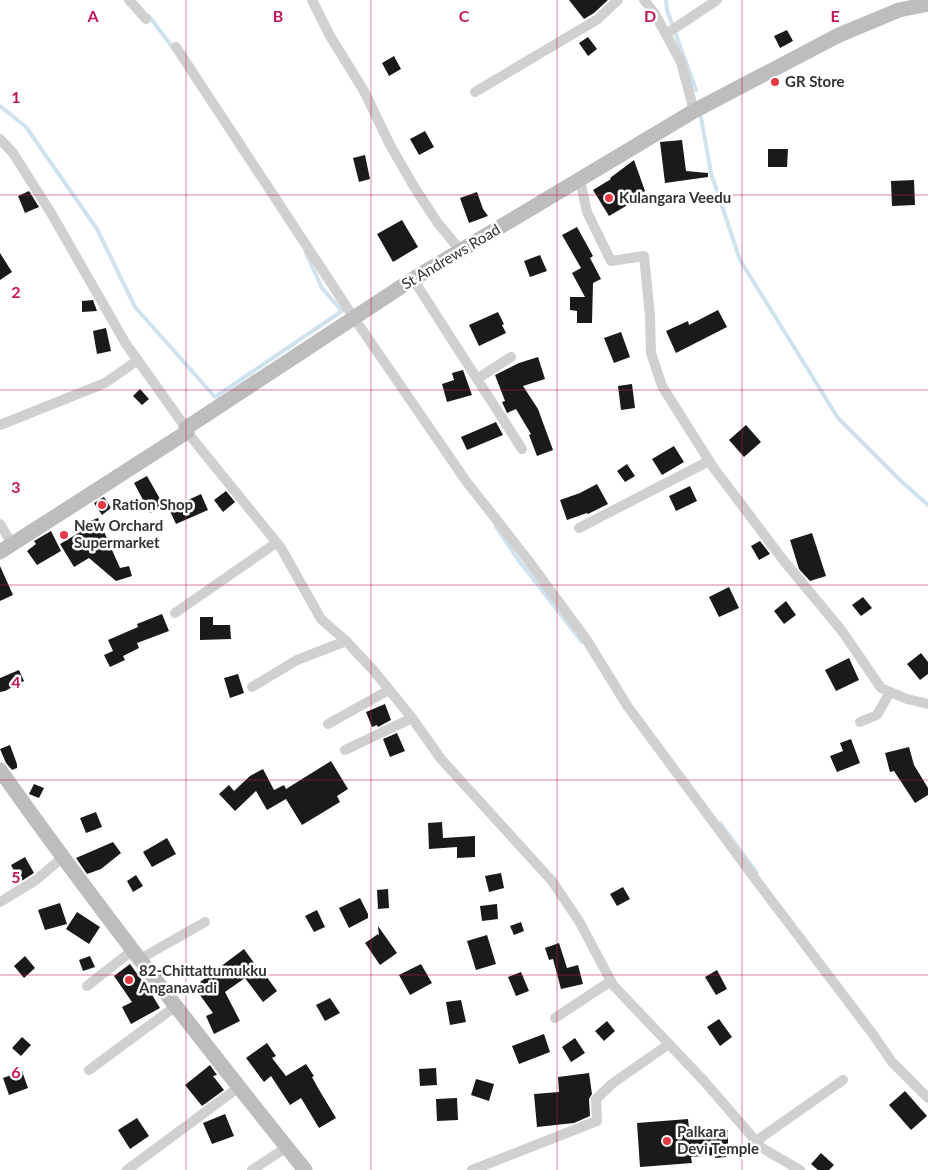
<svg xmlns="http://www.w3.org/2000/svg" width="928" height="1170" viewBox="0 0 928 1170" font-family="Lato,sans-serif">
  <rect width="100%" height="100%" fill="#fff"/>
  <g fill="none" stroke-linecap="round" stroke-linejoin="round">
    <g stroke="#cfe2ee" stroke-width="4">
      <polyline points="666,0 667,10 696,90"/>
      <polyline points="149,16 173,48"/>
      <polyline points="0,106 26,127 97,229 135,307 215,397 342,311 322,288 306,253"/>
      <polyline points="700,112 711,173 740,260 838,418 901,481 928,505"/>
      <polyline points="496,527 517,558 582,642"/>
      <polyline points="720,823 757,873"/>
    </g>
  </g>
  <g fill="#1a1a1a">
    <polygon points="569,0 608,0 594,13 584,19"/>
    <polygon points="787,30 793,41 780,48 774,36"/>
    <polygon points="588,37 597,49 588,56 579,43"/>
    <polygon points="394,56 401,69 389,76 382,63"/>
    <polygon points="425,131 434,147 419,155 410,139"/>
    <polygon points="682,140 686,171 708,173 708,177 665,183 660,142"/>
    <polygon points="768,149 788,149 787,167 768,167"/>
    <polygon points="365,155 370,179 359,182 353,158"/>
    <polygon points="634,160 645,191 624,203 626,206 609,216 593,190 611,179 610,178"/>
    <polygon points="914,180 915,205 892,206 891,181"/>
    <polygon points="29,191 39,207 25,213 18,196"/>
    <polygon points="477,192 483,209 488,216 469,223 460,198"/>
    <polygon points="402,220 418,247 393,262 377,234"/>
    <polygon points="577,227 593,256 590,258 601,279 593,283 592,323 577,323 577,311 570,310 570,297 585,297 572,273 581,268 562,235"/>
    <polygon points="0,253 12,272 0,280"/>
    <polygon points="540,255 547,271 530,277 524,261"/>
    <polygon points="93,300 97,311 82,312 82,301"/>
    <polygon points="718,310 727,327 676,353 666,331 688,321 689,325"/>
    <polygon points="498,312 504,324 502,325 506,333 479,346 469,325"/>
    <polygon points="106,328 111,351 97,354 93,331"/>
    <polygon points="621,332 630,357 614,363 604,338"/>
    <polygon points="538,357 545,379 523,386 538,409 553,450 537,456 529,435 531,434 516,409 507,413 502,402 505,401 495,375 519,363"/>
    <polygon points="463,370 472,395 447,402 442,384 454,380 452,373"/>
    <polygon points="632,384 635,408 621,410 618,386"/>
    <polygon points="140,389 149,399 142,405 133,396"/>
    <polygon points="496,422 503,435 467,450 461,437"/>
    <polygon points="746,425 761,442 744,457 729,440"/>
    <polygon points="674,446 684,462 662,475 652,459"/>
    <polygon points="627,464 635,476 625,482 617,471"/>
    <polygon points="147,476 164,506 150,513 134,483"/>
    <polygon points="597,484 608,504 588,514 587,513 567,520 560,500 580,493"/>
    <polygon points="690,486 697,501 676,511 669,496"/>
    <polygon points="226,491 235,502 223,512 214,500"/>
    <polygon points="201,494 208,510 176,524 169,509"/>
    <polygon points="104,497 111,508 102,515 94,503"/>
    <polygon points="98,518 120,568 129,566 132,576 116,581 89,558 74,567 60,544 82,531 80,525"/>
    <polygon points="51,531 61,551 37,565 27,551 36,544 34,541"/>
    <polygon points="812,533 826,576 810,581 799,569 790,540"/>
    <polygon points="760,541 770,554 759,560 751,546"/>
    <polygon points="0,566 13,595 0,601"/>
    <polygon points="729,587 739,608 719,617 709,597"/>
    <polygon points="863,597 872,608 861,616 852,605"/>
    <polygon points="786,601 796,615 784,624 774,611"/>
    <polygon points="162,614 169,631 137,643 139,648 123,656 125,660 110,667 104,655 113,651 108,640 138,627 137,624"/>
    <polygon points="200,617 213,617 213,625 230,625 231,639 200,640"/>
    <polygon points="921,653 928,662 928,674 920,680 907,664"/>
    <polygon points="849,658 859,680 836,691 825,670"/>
    <polygon points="19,670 24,681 5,691 0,692 0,678"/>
    <polygon points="238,674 244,693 230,698 224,678"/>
    <polygon points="385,704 391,720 378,727 377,725 372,727 366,712"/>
    <polygon points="397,733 405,751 390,757 383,739"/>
    <polygon points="851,739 860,763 837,772 830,756 843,751 840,743"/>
    <polygon points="10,745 17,764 17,768 12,770 6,763 0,749"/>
    <polygon points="909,747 914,765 928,788 928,795 915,803 894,771 890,772 885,753"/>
    <polygon points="331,761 348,789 337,796 340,802 302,825 286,799 267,810 256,791 235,811 219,794 229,785 234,791 250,776 263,769 274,790 284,785 286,789"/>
    <polygon points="34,784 44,788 39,798 29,794"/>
    <polygon points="96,812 102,827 86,833 80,818"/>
    <polygon points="442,822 443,838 475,836 475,857 457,858 457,847 429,849 428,823"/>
    <polygon points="167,838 176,854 152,867 143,852"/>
    <polygon points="113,842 121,853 101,869 87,874 76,858"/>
    <polygon points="25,857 34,873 20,882 11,865"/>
    <polygon points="501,873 504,888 489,892 485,876"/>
    <polygon points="136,875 143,886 133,892 127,881"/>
    <polygon points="623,887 630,899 617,906 610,894"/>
    <polygon points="388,889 389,908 378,909 377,890"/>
    <polygon points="360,898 368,914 368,918 349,928 339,908"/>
    <polygon points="60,903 67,924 45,930 38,910"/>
    <polygon points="497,904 498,919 482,921 480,906"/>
    <polygon points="317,910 325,927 314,932 305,916"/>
    <polygon points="77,912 100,927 89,944 66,929"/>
    <polygon points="521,922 524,931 514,935 510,926"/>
    <polygon points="378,926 397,953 380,965 365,943 378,934 379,936"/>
    <polygon points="487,935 496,964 476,970 467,941"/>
    <polygon points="559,943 567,968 578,965 583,984 561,989 553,959 549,960 545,948"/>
    <polygon points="244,949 264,977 266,976 277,991 263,1002 245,978 225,992 240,1021 214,1034 206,1016 213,1013 197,991 203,987 200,982"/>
    <polygon points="25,956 35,968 24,978 14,966"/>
    <polygon points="90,956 95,967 83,971 79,960"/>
    <polygon points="130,964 151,993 160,1008 131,1024 122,1007 132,1002 114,976"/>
    <polygon points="421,964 432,983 410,995 399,975"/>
    <polygon points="717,970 727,989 716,995 705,977"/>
    <polygon points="521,972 529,991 516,996 508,977"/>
    <polygon points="330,998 340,1013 325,1021 316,1005"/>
    <polygon points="461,1000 466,1022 450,1025 446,1002"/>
    <polygon points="719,1019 732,1037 720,1046 707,1027"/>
    <polygon points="607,1021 615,1031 604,1041 595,1031"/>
    <polygon points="544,1034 550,1052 519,1064 512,1046"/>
    <polygon points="22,1037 31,1045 21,1056 12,1048"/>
    <polygon points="575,1038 585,1053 571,1062 562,1047"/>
    <polygon points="267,1043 276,1056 272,1058 286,1076 306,1064 314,1076 312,1077 318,1088 336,1118 319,1128 301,1098 290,1105 271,1076 264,1082 246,1058"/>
    <polygon points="210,1065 217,1075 213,1076 224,1090 202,1106 185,1085"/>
    <polygon points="436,1068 437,1085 420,1086 419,1069"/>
    <polygon points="22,1071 28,1088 9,1095 3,1078"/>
    <polygon points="589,1073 592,1094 589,1099 590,1116 574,1123 537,1127 534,1094 559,1092 558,1077"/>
    <polygon points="476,1079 494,1084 489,1101 471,1095"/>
    <polygon points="905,1091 927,1116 911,1130 889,1105"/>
    <polygon points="457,1098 458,1120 437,1121 436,1099"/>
    <polygon points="225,1114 234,1136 212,1144 203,1123"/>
    <polygon points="137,1118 149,1136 130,1149 118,1130"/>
    <polygon points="688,1119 690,1137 718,1135 718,1130 728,1130 728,1144 725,1144 726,1157 715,1158 715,1155 691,1157 692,1163 640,1167 637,1123"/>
    <polygon points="821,1153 834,1165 829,1170 818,1170 811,1164"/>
  </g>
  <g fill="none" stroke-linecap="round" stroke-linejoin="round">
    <g stroke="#d0d0d0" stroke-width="10">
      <polyline points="129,0 146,19"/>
      <polyline points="312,0 330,36 364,91 390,145 413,185 437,222 460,250"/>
      <polyline points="644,0 655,14 681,62 694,111"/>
      <polyline points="666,34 717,0"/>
      <polyline points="176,47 354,318 466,481 528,560 586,639 628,707 756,880 872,1033 892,1062 928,1098"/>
      <polyline points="475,92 598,19 618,0"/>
      <polyline points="0,139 13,153 51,213 126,344 186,428"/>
      <polyline points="580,180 587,212 611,261 644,256 650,316 651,353 662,386 713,467 784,561 842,631 881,688 907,699 928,704"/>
      <polyline points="413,279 522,449"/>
      <polyline points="477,379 511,357"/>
      <polyline points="0,425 105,383 138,360"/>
      <polyline points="187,432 281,548 321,619 346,641 374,671 412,718 441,759 552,881 579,921 613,985 704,1081 762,1148 800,1170"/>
      <polyline points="0,524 12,544"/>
      <polyline points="579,528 709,461"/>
      <polyline points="175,613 276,543"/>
      <polyline points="252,687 297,660 346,641"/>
      <polyline points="860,722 877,715 890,692"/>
      <polyline points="328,724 389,690"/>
      <polyline points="345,750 412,718"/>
      <polyline points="0,902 36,880 62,858"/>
      <polyline points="140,959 205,922"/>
      <polyline points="87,986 133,950"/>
      <polyline points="555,1018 611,981"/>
      <polyline points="89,1070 176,1006"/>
      <polyline points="756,1141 843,1080"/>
      <polyline points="127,1170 239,1087"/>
      <polyline points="252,1170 287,1147"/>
      <polyline points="472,1170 597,1121 596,1099 613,1083 669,1044"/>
    </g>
    <g stroke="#bdbdbd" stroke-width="15">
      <polyline points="0,552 187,432 186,428 413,279 694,111 839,35 899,10 928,4"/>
      <path d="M0,770C97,907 200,1039 305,1170"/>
    </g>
  </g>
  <path fill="none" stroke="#c2185b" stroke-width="1" stroke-opacity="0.55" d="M186,0V1170M371,0V1170M557,0V1170M742,0V1170M0,195H928M0,390H928M0,585H928M0,780H928M0,975H928"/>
  <g fill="#e63946" stroke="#fff" stroke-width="2">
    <circle cx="775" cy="82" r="5"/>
    <circle cx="609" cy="198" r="5"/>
    <circle cx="102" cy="505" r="5"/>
    <circle cx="64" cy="535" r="5"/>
    <circle cx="129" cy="980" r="5"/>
    <circle cx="667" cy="1141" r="5"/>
  </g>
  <g text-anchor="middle" stroke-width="5" stroke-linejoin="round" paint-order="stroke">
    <g font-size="15" font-weight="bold" fill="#333" stroke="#fff" text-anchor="start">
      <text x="785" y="87">GR Store</text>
      <text x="619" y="203">Kulangara Veedu</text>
      <text x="112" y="510">Ration Shop</text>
      <text x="74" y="531">New Orchard<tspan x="74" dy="17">Supermarket</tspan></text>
      <text x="139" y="976">82-Chittattumukku<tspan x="139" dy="17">Anganavadi</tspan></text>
      <text x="677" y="1137">Palkara<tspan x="677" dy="17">Devi Temple</tspan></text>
    </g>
    <g font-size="15" fill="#333" stroke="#fff">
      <text transform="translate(451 257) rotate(-31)" y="5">St Andrews Road</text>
    </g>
  </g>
  <g font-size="16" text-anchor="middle" font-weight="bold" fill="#c2185b" stroke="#fff" stroke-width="5" stroke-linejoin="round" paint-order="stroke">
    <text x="93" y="22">A</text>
    <text x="278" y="22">B</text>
    <text x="464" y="22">C</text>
    <text x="650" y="22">D</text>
    <text x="835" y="22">E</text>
    <text x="16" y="103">1</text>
    <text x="16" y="298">2</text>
    <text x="16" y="493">3</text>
    <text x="16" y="688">4</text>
    <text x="16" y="883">5</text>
    <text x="16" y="1078">6</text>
  </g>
</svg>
